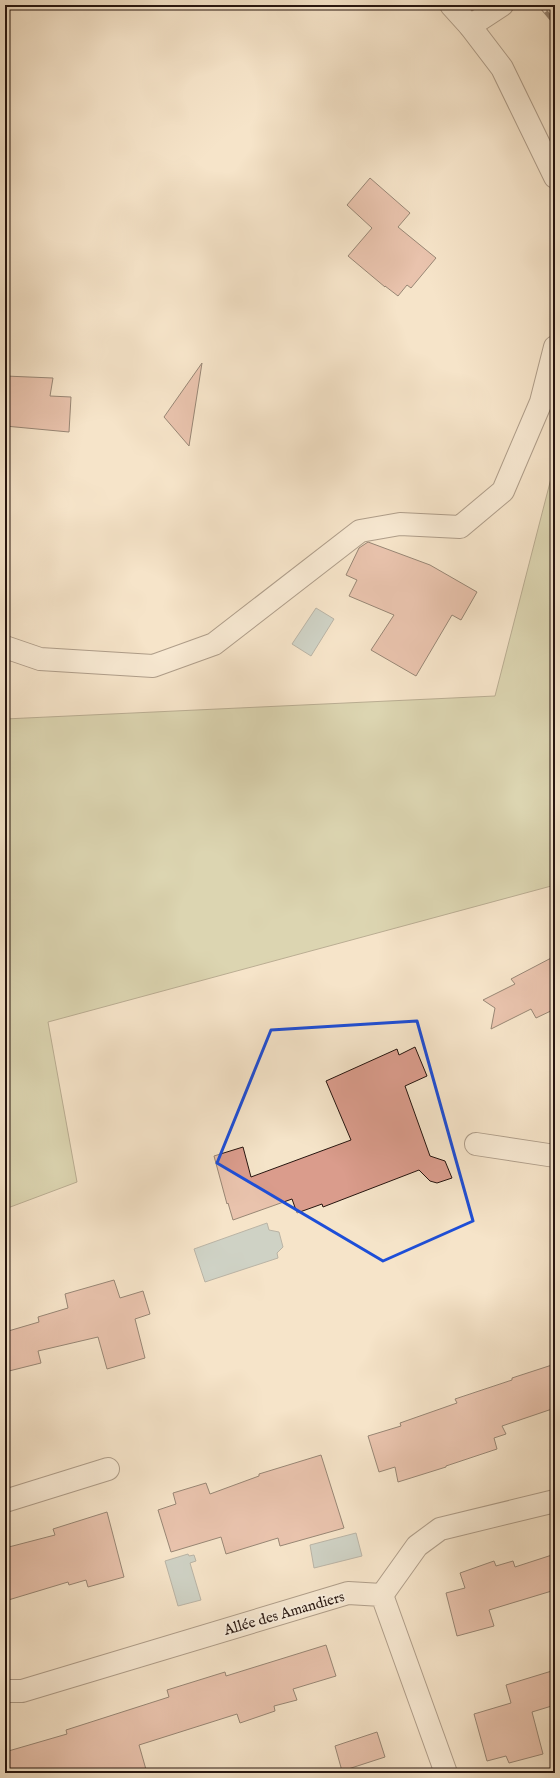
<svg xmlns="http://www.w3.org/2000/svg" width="560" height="1778" viewBox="0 0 560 1778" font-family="'IM FELL English',serif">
  <rect width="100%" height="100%" fill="#f5e4c9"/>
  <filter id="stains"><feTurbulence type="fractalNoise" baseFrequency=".005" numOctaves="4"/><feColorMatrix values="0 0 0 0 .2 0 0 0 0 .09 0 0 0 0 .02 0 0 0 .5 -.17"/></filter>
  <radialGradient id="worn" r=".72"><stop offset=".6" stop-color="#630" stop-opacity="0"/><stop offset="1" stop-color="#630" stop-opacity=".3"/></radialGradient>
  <polygon fill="#bdc495" stroke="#726c52" points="555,463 555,885 48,1022 77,1182 5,1209 5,719 495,696"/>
  <g fill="#a1bcc1" stroke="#70797a">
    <polygon points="316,608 334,619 311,656 292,644"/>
    <polygon points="267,1223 269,1230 279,1232 283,1247 277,1253 278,1258 205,1282 194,1249"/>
    <polygon points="356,1533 362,1556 314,1568 310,1545"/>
    <polygon points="188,1554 189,1556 194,1555 196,1561 190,1563 201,1600 178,1606 165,1561"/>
  </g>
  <g fill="#da9c8c" stroke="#26150f">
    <polygon points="370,178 410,213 398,227 436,258 411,288 407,285 398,296 385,286 385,287 348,256 372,228 347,205"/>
    <polygon points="202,363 189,446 164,417"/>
    <polygon points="5,376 53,378 50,396 71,397 69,432 5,426"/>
    <polygon points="368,542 430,565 477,592 461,620 452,615 416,676 371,650 394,615 349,596 357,580 346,575 359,548"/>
    <polygon points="555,956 555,1009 536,1018 531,1009 491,1029 495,1008 483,1000 515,984 511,979"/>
    <polygon points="415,1047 427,1076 405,1086 430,1156 445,1161 452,1178 437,1183 430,1181 419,1170 323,1207 322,1204 297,1213 292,1199 233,1220 228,1203 227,1204 214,1156 243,1147 251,1177 351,1140 326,1081 397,1049 399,1055"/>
    <polygon points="114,1280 120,1298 143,1291 150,1314 135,1319 145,1358 107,1369 98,1337 38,1351 41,1363 5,1372 5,1332 39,1322 38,1317 68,1308 65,1294"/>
    <polygon points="555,1364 555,1408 502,1426 506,1434 494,1438 497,1449 446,1466 446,1467 398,1482 395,1467 379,1472 368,1436 401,1426 400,1423 457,1403 455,1399 512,1380 512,1378"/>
    <polygon points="321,1455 344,1528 280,1546 278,1538 226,1554 221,1537 171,1552 158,1510 176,1504 173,1493 206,1483 210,1494 259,1476 259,1474"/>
    <polygon points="107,1512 124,1577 88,1587 86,1580 69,1585 68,1582 5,1601 5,1548 55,1535 53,1529"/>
    <polygon points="555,1554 555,1590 489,1610 494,1626 457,1636 446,1593 465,1588 460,1573 494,1561 496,1566 513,1561 515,1567"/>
    <polygon points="326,1645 336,1676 293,1689 297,1700 274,1706 275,1711 240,1723 237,1714 139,1745 147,1773 5,1773 5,1752 67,1734 66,1730 169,1697 167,1690 225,1672 226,1676"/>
    <polygon points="555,1670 555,1705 532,1712 543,1754 509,1763 506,1756 487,1761 474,1714 511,1703 506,1685"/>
    <polygon points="377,1732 385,1757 342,1771 335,1746"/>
  </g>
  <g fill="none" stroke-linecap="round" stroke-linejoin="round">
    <g stroke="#5a493e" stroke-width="24">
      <g id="street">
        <polyline points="451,5 470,26 502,68 555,177"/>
        <polyline points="470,26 502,5"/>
        <polyline points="5,647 40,659 153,666 214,644 360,531 400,524 460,527 503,491 541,402 555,347"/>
        <polyline points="476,1144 555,1156"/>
        <polyline points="5,1501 108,1469"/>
        <polyline points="382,1595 417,1546 440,1529 555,1501"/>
        <polyline points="5,1691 22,1691 348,1593 382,1595 446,1773"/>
      </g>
    </g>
    <use href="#street" stroke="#f8eddc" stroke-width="22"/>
    <g stroke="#26150f" stroke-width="4.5">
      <polyline id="rail" points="540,5 555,23"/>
    </g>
    <use href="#rail" stroke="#f8eddc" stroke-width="3" stroke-dasharray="9" stroke-linecap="butt"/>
  </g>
  <path d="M0 0H560V1778H0ZM417,1021L473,1221L383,1261L217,1163L271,1030Z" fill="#f5e4c9" fill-opacity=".55" fill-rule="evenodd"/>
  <path fill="none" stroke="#1d4ed8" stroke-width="3" stroke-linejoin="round" d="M417,1021L473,1221L383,1261L217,1163L271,1030Z"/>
  <g text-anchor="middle" stroke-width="4" stroke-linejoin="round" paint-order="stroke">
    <g font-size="15" fill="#26150f" stroke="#f8eddc">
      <text transform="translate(284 1613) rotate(-16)" y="5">Allée des Amandiers</text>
    </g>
  </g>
  <rect width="560" height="1778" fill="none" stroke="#f5e4c9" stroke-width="20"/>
  <rect x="6" y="6" width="548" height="1766" fill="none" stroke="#26150f" stroke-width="2"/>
  <rect x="10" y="10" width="540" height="1758" fill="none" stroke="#26150f"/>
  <rect width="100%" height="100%" filter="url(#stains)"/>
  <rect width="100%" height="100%" fill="url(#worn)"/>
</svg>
